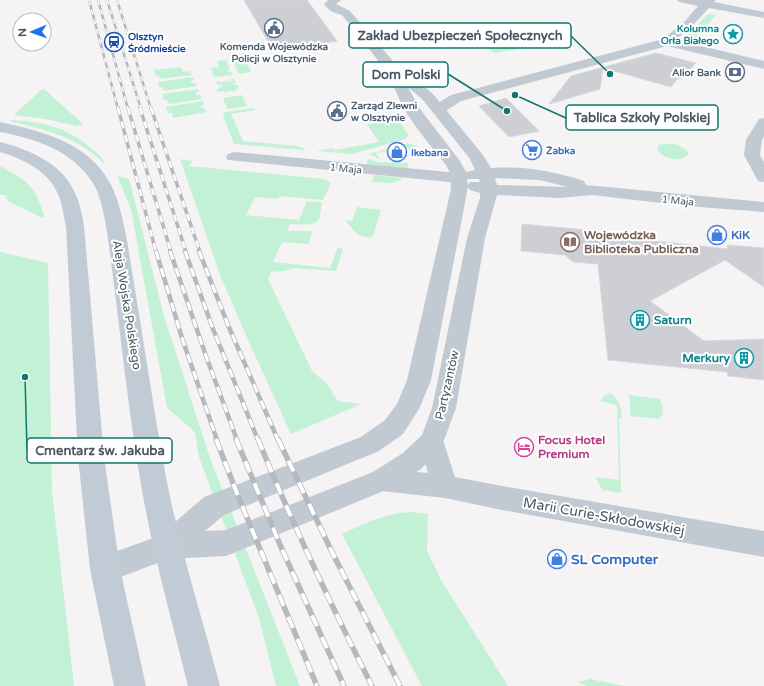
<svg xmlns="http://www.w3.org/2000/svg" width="764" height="686" viewBox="0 0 764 686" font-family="'Varela Round',sans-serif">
  <rect width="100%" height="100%" fill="#f5f3f3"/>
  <g fill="#c3f1d5">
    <polygon points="708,14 716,15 693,41 684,39"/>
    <polygon points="508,24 537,46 494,53 467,30"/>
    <polygon points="245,59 251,72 239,74 233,61 242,60 247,68 243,60"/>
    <polygon points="226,60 230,69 227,70 228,72 231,71 232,75 214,77 211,68 219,67 217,61"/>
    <polygon points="181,67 183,72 190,71 192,75 160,79 159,76 156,76 154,70"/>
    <polygon points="193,77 194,80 191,81 191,83 195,83 197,86 164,91 163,87 159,88 158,82"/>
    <polygon points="231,79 234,79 236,83 233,83 234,85 237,84 239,89 236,89 236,91 233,92 232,90 225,93 224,91 217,92 216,90 222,86 222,85 218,85 216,81 220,81 221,83 227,80 228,82 232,81"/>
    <polygon points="44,89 83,124 83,125 77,126 45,119 14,115 41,90"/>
    <polygon points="198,89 199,92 196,93 196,95 200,95 202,99 169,104 167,100 164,100 162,94"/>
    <polygon points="242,95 247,106 227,109 223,98"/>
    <polygon points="203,101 204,105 201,106 201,108 205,108 207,112 173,118 172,113 168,113 166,107"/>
    <polygon points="254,108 255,110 231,114 243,141 296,146 303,148 304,150 234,144 223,115 224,112"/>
    <polygon points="392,116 397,118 408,134 408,136 405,139 352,154 316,151 333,148 335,150 379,142 367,124 372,123 370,120"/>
    <path d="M10,120C41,121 70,128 93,150C98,154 103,157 104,164C81,139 45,129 12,122Z"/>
    <polygon points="408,143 417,146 417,151 411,153 407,147 392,147 391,150 376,153 380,159 369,154"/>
    <path d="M663,144H675L685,149L688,152V155C680,163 664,159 657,150L659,145Z"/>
    <path d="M180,159L192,161L189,166L324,179L331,183L323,200L280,196L278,199L255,197L246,215L299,220L307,201L322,202C321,208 321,214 319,219C316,227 297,224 290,224L287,231H313L308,244L282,242L273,262L330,268L338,247L343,249L336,271L293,268L284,271L271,272L268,279L312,371L326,383L338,401L361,404L291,434L252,349L220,275Z"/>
    <polygon points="368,159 377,162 409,163 407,169 366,165"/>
    <path d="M0,166C26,180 35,185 44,215L43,218L9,202L5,195H0Z"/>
    <polygon points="374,175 402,178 401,180 392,183 372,182"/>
    <polygon points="117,176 129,179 164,316 210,458 300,686 276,686 259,618 199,457 195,432 167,408 131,209"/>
    <path d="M357,207L381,210L373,236C360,241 353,229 345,220L352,221Z"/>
    <polygon points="0,252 48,263 52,491 74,686 0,686"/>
    <path d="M611,393C619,401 621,406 622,418H619L621,493L603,490L598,483L596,477L619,480L617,405L600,401L604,396Z"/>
    <polygon points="629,395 659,399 662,403 663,414 659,419 631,416"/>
    <path d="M412,512L428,514L427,551L441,580L508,686H422L342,534C366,523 385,513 412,512Z"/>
    <polygon points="590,679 624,686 587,686 578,682"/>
  </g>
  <g fill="#cdcfd5" stroke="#d7d9de">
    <polygon points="244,0 307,0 337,41 273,50"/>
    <polygon points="656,53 696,63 681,79 677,79 671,87 603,68 600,89 549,104 571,76"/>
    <polygon points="506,98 539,131 509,137 479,106"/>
    <polygon points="522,224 618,233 619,237 728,249 727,245 764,248 764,287 725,260 650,301 704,341 764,339 764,380 728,376 727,372 608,360 598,264 573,262 565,255 521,251"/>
  </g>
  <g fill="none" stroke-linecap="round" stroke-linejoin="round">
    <g fill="#c1cad2" fill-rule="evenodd">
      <path d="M677,0H716L714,2L764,12V18L709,8L693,25L676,40L764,61V69L667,46L461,101C452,106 444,115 433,112L431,109L433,106L451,95L663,39L685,21L698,6L679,2Z"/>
      <polygon points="764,118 764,136 762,140 760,155 764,162 764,182 758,181 744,155 746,140 759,119"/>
      <polygon points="234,152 459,173 465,174 467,178 465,182 459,183 228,160 226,157 228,154"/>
      <polygon points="432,431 441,434 455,477 502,486 764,531 764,557 502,510 445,498 382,491 373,488 369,480 373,472 382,469 428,473 419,441 423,434"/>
    </g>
    <path fill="#c1cad2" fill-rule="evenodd" d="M328,0H341L336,4L350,11L404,74L418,81L433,94L483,155L491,168C523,166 554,171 584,181L586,185L764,202V212L687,206L592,195L560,198L497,195L485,238L456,408L441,448L421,469L391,488L226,556L168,559L105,583L95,579L90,569L95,559L159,536L204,497L361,437L385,420L397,404L407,380L451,189L450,173L446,165C426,139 399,111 392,78L342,15C334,13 329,11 324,4ZM408,87L423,100L470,159L475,170L466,172L460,161L420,109ZM495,178L539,180L568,187L497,185ZM467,179H479L480,182H470L468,185ZM468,187L470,190L480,193V198L467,238L432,408L422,435L403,453L373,472L226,530L205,531L224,515L379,451L403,434L419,409L431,380Z"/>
    <g fill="#c1cbd6" fill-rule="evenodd">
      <path d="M0,122C41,131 88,142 110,183C124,209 129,254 134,283C144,344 153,405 164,466C177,540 201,613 220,686H188C170,613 149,540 138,466C128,404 121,340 113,277C110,254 105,201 93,183C72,150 36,139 0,132Z"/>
      <path d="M0,142C30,150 62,163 75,193C80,203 82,215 84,226L104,457L120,569L146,686H114L90,569L78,457L66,226C63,214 62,201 56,190C46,170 21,158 0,152Z"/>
    </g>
    <g stroke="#b5b8bd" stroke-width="2.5">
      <g id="rail-far3">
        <polyline points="89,0 118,109"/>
        <polyline points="98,0 128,109"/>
        <polyline points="107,0 141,109"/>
        <polyline points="117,0 151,109"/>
      </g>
    </g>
    <g stroke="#b5b8bd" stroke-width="3.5">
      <g id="rail-far2">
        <polyline points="118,108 156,252"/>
        <polyline points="128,108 171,252"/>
        <polyline points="140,108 186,252"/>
        <polyline points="151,108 200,252"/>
      </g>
    </g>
    <g stroke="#b5b8bd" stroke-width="4.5">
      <g id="rail-far1">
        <polyline points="156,251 182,338 217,440"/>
        <polyline points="170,251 206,356 237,440"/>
        <polyline points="185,251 213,329 258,440"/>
        <polyline points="199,251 228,325 278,440"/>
      </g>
    </g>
    <g stroke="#b5b8bd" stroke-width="5.5">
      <g id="rail">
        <polyline points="216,439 238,496 317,686"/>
        <polyline points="236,439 281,547 344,686"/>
        <path d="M258,439C292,523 331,605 372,686"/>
        <polyline points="278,439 332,552 400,686"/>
      </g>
    </g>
    <use href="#rail-far3" stroke="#fff" stroke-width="1.5" stroke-dasharray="5" stroke-linecap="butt"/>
    <use href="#rail-far2" stroke="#fff" stroke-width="2.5" stroke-dasharray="7" stroke-linecap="butt"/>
    <use href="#rail-far1" stroke="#fff" stroke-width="3" stroke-dasharray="9" stroke-linecap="butt"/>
    <use href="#rail" stroke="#fff" stroke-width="4" stroke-dasharray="12" stroke-linecap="butt"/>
  </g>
  <defs>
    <g id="civic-ring" transform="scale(1)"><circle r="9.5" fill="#fff" stroke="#5c6f8a" stroke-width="1.5"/><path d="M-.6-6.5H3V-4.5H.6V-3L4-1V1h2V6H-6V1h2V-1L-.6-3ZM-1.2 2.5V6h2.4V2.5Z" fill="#5c6f8a"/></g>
    <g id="sight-ring" transform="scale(1)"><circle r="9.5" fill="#fff" stroke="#0f9aa8" stroke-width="1.5"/><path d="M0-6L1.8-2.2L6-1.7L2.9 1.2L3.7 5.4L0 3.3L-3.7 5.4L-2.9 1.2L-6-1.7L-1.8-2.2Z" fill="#0f9aa8"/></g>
    <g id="station-ring" transform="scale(1)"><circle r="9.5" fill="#fff" stroke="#1a4fb4" stroke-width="1.5"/><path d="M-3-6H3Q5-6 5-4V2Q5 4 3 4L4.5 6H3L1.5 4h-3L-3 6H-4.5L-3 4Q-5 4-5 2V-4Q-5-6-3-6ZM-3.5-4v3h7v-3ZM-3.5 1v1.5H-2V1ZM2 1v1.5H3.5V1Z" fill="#1a4fb4"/></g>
    <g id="bank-ring" transform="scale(1)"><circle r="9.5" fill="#fff" stroke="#5c6f8a" stroke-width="1.5"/><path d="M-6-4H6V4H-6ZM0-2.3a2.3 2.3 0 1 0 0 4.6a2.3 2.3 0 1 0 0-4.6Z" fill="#5c6f8a"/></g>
    <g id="supermarket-ring" transform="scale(1)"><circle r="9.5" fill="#fff" stroke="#3f7fe0" stroke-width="1.5"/><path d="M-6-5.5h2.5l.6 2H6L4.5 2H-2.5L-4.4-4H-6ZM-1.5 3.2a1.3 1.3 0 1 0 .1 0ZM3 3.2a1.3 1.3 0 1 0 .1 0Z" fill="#3f7fe0"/></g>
    <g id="shop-ring" transform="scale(1)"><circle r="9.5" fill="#fff" stroke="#3f7fe0" stroke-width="1.5"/><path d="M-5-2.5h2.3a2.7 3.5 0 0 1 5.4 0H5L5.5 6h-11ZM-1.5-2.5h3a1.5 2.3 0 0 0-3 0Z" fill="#3f7fe0"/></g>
    <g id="library-ring" transform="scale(1)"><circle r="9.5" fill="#fff" stroke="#8d6e63" stroke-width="1.5"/><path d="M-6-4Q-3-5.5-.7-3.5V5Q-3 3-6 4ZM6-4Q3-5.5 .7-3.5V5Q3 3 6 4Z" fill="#8d6e63"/></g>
    <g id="building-ring" transform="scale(1)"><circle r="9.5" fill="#fff" stroke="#0f9aa8" stroke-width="1.5"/><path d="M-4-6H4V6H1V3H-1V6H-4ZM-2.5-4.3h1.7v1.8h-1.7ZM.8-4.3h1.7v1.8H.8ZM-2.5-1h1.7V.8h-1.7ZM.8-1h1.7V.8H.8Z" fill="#0f9aa8"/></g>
    <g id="hotel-ring" transform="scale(1)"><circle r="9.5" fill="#fff" stroke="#d1479c" stroke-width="1.5"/><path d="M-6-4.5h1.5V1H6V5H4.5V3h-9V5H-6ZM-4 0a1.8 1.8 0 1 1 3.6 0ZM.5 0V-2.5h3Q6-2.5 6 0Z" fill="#d1479c"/></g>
  </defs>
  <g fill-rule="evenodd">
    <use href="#civic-ring" x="274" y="28"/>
    <use href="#sight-ring" x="733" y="34"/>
    <use href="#station-ring" x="114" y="42"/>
    <use href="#bank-ring" x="735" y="72"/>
    <use href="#civic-ring" x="337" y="111"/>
    <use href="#supermarket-ring" x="532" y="150"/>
    <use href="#shop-ring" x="397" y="152"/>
    <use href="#shop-ring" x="717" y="235"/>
    <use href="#library-ring" x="570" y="242"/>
    <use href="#building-ring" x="640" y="320"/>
    <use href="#building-ring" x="744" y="358"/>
    <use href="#hotel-ring" x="524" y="447"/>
    <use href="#shop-ring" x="557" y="559"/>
  </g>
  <g text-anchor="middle" stroke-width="4" stroke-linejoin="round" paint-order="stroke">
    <g font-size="10" font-weight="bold" fill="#0d838f" stroke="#fff" text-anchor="end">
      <text x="719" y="32">Kolumna<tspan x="719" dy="12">Orła Białego</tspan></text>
    </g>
    <g font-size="10" font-weight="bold" fill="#164399" stroke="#fff" text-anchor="start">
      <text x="128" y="40">Olsztyn<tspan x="128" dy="12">Śródmieście</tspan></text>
    </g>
    <g font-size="10" font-weight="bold" fill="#4e5e75" stroke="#fff">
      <text x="274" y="50">Komenda Wojewódzka<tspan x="274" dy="12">Policji w Olsztynie</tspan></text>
      <text x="721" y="76" text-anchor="end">Alior Bank</text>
      <text x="351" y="109" text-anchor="start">Zarząd Zlewni<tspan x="351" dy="12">w Olsztynie</tspan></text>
    </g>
    <g font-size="10" font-weight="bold" fill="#366cbe" stroke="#fff" text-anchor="start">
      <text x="546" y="154">Żabka</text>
      <text x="411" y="156">Ikebana</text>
    </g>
    <g font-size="10" fill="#4a5661" stroke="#fff">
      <text transform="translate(346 168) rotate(6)" y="4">1 Maja</text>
      <text transform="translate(678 200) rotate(6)" y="4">1 Maja</text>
    </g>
    <g font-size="12" font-weight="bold" fill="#785e54" stroke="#fff" text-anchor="start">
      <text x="584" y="239">Wojewódzka<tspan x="584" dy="14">Biblioteka Publiczna</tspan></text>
    </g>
    <g font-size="12" font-weight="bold" fill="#366cbe" stroke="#fff" text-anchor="start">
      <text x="731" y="239">KiK</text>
    </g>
    <g font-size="12" fill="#4a5661" stroke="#fff">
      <text transform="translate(127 305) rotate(81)" y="4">Aleja Wojska Polskiego</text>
      <text transform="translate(447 385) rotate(-77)" y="4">Partyzantów</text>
    </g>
    <g font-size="12" font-weight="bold" fill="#0d838f" stroke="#fff" text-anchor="start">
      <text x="654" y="324">Saturn</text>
      <text x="730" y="362" text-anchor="end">Merkury</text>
    </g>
    <g font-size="12" font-weight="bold" fill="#b23c85" stroke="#fff" text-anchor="start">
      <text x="538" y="444">Focus Hotel<tspan x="538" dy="14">Premium</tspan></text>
    </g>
    <g font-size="14" fill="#4a5661" stroke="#fff">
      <text transform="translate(604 516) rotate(10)" y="5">Marii Curie-Skłodowskiej</text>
    </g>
    <g font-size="14" font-weight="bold" fill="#366cbe" stroke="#fff" text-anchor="start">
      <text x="571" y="564">SL Computer</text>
    </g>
  </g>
  <path fill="none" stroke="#0f766e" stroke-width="1.5" d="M610 74L571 36M507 111L448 74M515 95L566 118M25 377L27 450"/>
  <g fill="#0f766e" stroke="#fff" stroke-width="1.5">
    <circle cx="610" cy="74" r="4"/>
    <circle cx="507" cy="111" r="4"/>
    <circle cx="515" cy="95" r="4"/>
    <circle cx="25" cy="377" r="4"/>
  </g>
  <g fill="#fff" stroke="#0f766e" stroke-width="1.5">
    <rect x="349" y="23" width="222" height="25" rx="4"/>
    <rect x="363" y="62" width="85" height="25" rx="4"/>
    <rect x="566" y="105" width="152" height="25" rx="4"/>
    <rect x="27" y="438" width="145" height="25" rx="4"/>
  </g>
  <g font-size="13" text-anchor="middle" font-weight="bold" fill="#4a5661">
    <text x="460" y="40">Zakład Ubezpieczeń Społecznych</text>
    <text x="406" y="79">Dom Polski</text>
    <text x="642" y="122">Tablica Szkoły Polskiej</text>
    <text x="100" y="455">Cmentarz św. Jakuba</text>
  </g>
  <g transform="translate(32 32) rotate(268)"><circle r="19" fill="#ffffff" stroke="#b7bbc0"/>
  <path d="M0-3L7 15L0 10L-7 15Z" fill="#1a73e8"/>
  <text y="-6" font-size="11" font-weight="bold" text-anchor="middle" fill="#4a5661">N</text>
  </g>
</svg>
